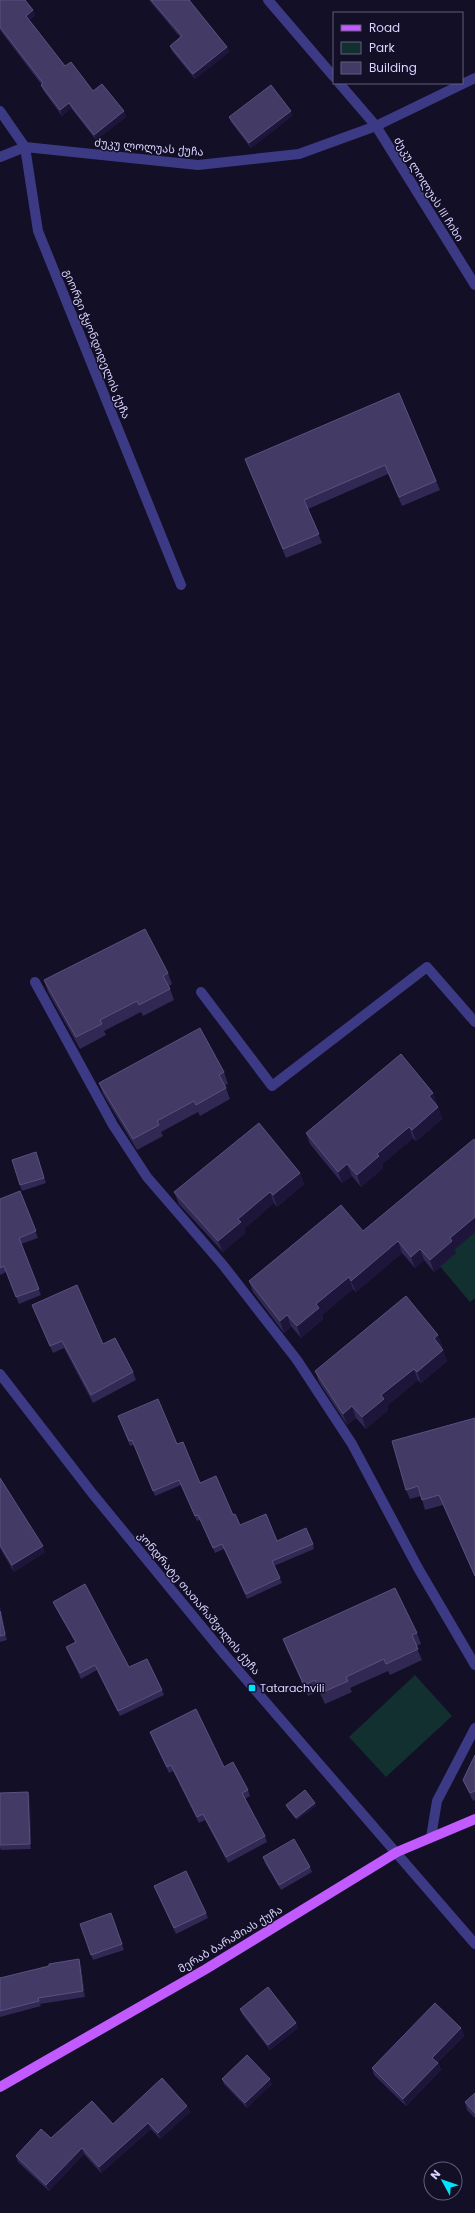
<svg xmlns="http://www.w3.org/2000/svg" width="475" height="2213" viewBox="0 0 475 2213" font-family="Poppins,'Noto Sans Georgian',sans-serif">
  <rect width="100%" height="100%" fill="#130f26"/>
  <g fill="#12302f">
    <polygon points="475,1232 475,1298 470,1302 438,1264"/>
    <polygon points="415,1675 452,1716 386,1777 349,1737"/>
  </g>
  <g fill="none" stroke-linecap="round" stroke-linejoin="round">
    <g stroke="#3d3a85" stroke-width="10">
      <polyline points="268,0 334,77"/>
      <polyline points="339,83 376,126 475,285"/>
      <polyline points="0,111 25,147 38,231 181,585"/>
      <polyline points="0,157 25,147 198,165 299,154 376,126 475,78"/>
      <polyline points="35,982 113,1125 147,1177 223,1265 297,1360 352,1444 418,1568 475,1665"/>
      <polyline points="201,992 272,1086 427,967 475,1022"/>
      <polyline points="0,1374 92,1493 225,1655 475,1944"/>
      <polyline points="431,1837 437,1801 475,1728"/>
    </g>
    <polyline stroke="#c25bff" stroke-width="10" points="0,2087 206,1969 397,1852 475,1819"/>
  </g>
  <g fill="#312854">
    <polygon points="0,0 33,10 35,16 29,20 65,66 93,91 124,111 126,117 96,140 71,108 62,116 43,90 41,85 41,84 0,30"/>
    <polygon points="149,0 191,0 190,1 227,47 229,52 195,79 172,51 170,46 180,37"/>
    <polygon points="291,111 292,116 251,148 231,122 229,117"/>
    <polygon points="399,393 440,490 402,506 388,474 308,509 322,543 286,558 245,459"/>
    <polygon points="168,973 172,984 169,986 174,1000 143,1016 141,1012 104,1031 106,1035 80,1049 48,992 44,980"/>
    <polygon points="224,1072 228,1084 225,1085 230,1099 200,1116 198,1112 161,1132 163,1136 137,1150 103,1094 99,1083"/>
    <polygon points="433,1093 437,1104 436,1105 438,1107 442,1119 416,1141 413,1138 382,1164 383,1168 361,1187 352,1176 342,1183 310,1144 306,1133"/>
    <polygon points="475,1141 475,1232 455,1249 456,1253 434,1272 424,1260 415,1268 402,1253 356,1292 353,1289 322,1315 323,1319 301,1338 291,1326 284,1333 253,1292 249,1281 363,1231"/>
    <polygon points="38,1157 46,1183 22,1191 20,1185"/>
    <polygon points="300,1173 304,1184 277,1207 274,1203 244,1229 245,1233 223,1252 179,1204 174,1192"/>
    <polygon points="20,1191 38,1238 21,1244 41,1295 19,1304 6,1272 0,1275 0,1199"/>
    <polygon points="32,1305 103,1344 133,1372 136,1380 93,1403 64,1348 53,1353"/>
    <polygon points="438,1335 442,1346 441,1347 447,1361 421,1383 418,1380 387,1406 388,1410 366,1429 356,1418 347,1425 319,1382 315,1371"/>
    <polygon points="118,1416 177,1444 200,1483 233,1515 240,1525 277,1541 313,1544 314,1549 274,1566 282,1583 247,1599 224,1549 215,1553 200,1520 197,1521 181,1485 155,1496 134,1445 130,1446"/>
    <polygon points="475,1418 475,1577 443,1505 425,1510 421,1496 410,1499 406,1490"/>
    <polygon points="0,1478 45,1552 14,1572 0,1548"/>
    <polygon points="53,1602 129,1667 162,1690 164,1695 120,1716 97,1670 81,1679 68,1652 66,1647 75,1642 55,1607"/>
    <polygon points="0,1606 7,1640 0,1642"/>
    <polygon points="417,1633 421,1644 416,1646 422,1660 390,1675 388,1671 350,1688 352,1692 325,1704 319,1691 308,1696 287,1650 283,1639"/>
    <polygon points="150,1732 224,1767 248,1790 250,1796 245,1799 265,1836 267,1842 228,1863 205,1820 199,1823 173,1771 169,1773 152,1738"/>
    <polygon points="475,1755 475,1800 473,1801 466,1787 463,1780"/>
    <polygon points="28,1792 30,1797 31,1849 1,1850 0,1848 0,1793"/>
    <polygon points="315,1803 316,1806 297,1820 287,1808 286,1805"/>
    <polygon points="263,1857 310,1867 312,1872 281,1890 265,1863"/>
    <polygon points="154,1886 206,1913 208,1918 176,1934"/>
    <polygon points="111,1913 124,1950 93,1960 91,1955"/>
    <polygon points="79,1959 81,1965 85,1997 40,2004 41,2006 0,2017 0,1978"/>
    <polygon points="240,2009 296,2023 298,2028 270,2050 242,2014"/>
    <polygon points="461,2028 464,2036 438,2062 441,2070 406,2106 374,2075 372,2068"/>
    <polygon points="222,2079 272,2084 247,2108 224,2084"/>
    <polygon points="475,2093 475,2118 467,2110 465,2102"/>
    <polygon points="187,2106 190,2112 160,2139 151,2129 101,2173 84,2154 49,2191 18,2162 16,2156 51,2138"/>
  </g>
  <g fill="#1d163a">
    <polygon points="33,10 35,16 28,21 26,16"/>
    <polygon points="227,47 229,52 195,79 193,74"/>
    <polygon points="69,103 71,108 62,116 60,110"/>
    <polygon points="124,111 126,117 96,140 94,135"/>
    <polygon points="291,111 292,116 251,148 249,143"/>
    <polygon points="433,1093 437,1104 433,1108 429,1096"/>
    <polygon points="438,1107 442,1119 416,1141 412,1130"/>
    <polygon points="409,1127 413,1138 382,1164 383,1168 361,1187 357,1175 377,1154"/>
    <polygon points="347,1164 352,1176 342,1183 338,1172"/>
    <polygon points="300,1173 304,1184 277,1207 273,1195"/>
    <polygon points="270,1192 274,1203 244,1229 245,1233 223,1252 218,1241 238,1219"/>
    <polygon points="475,1217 475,1232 455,1249 456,1253 434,1272 430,1260 450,1238"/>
    <polygon points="398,1241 402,1253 356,1292 351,1281"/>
    <polygon points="420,1249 424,1260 415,1268 411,1257"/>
    <polygon points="349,1277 353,1289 322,1315 323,1319 301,1338 297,1326 316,1304"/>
    <polygon points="287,1315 291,1326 284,1333 280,1321"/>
    <polygon points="438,1335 442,1346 438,1350 434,1338"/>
    <polygon points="443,1350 447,1361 421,1383 417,1372"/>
    <polygon points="414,1369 418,1380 387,1406 388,1410 366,1429 362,1417 381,1395"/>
    <polygon points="352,1406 356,1418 347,1425 343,1414"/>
    <polygon points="43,1546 45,1552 14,1572 12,1565"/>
    <polygon points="0,1606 7,1640 5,1635 0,1611"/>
    <polygon points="28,1792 30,1797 31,1849 30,1844"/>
    <polygon points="315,1803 316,1806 297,1820 296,1818"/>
    <polygon points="79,1959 81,1965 85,1997 83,1991"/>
    <polygon points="296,2023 298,2028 270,2050 268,2045"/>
    <polygon points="461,2028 464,2036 435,2065 432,2058"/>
    <polygon points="438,2063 441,2070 406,2106 403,2099"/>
    <polygon points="270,2079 272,2084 247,2108 245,2103"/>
    <polygon points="187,2106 190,2112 160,2139 158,2133"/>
    <polygon points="148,2123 151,2129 101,2173 99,2167"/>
    <polygon points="82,2148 84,2154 49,2191 46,2185"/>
  </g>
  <g fill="#433a66" stroke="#5a527e">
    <polygon points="0,0 25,0 33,10 26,16 65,66 71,62 93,91 102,84 124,111 94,135 69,103 60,110 41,85 43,83 0,27"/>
    <polygon points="151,0 189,0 227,47 193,74 170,46 182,36"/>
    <polygon points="271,85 291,111 249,143 229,117"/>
    <polygon points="399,393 436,481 399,497 385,465 304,500 319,534 283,549 245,459"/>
    <polygon points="145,929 168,973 163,976 170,989 139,1005 137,1001 100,1020 102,1024 76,1037 44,980"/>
    <polygon points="200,1028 224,1072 219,1075 226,1088 196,1105 194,1101 157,1121 159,1125 133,1139 99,1083"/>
    <polygon points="401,1054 433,1093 429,1096 438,1107 412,1130 409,1127 377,1154 379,1156 357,1175 347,1164 338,1172 306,1133"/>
    <polygon points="259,1123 300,1173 273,1195 270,1192 238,1219 241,1222 218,1241 174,1192"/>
    <polygon points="474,1139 475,1141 475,1217 450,1238 452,1241 430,1260 420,1249 411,1257 398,1241 351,1281 349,1277 316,1304 319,1308 297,1326 287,1315 280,1321 249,1281 341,1205 363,1231"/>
    <polygon points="36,1152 44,1178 20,1185 12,1160"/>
    <polygon points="20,1191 36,1231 19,1238 39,1289 16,1297 4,1266 0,1268 0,1199"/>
    <polygon points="77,1285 103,1344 115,1338 133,1372 91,1395 62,1341 50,1346 32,1305"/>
    <polygon points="406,1296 438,1335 434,1338 443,1350 417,1372 414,1369 381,1395 384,1399 362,1417 352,1406 343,1414 315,1371"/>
    <polygon points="158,1399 177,1444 183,1442 200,1483 216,1476 233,1515 235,1514 240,1525 266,1514 277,1541 306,1528 313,1544 272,1561 280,1578 246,1594 222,1544 213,1548 198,1515 195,1516 179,1480 153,1491 132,1440 129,1441 118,1416"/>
    <polygon points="475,1418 475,1576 439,1495 422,1500 418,1486 406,1490 392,1441"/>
    <polygon points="0,1478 43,1546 12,1565 0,1545"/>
    <polygon points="85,1584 129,1667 147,1659 162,1690 118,1711 95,1665 80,1673 66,1647 76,1642 53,1602"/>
    <polygon points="395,1588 417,1633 412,1635 418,1649 386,1664 384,1659 346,1677 348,1681 321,1693 315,1680 304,1685 283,1639"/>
    <polygon points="0,1611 5,1635 0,1636"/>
    <polygon points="196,1709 224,1767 233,1762 248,1790 242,1793 265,1836 226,1857 203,1814 197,1817 171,1765 167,1767 150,1732"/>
    <polygon points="475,1755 475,1791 470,1793 463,1780"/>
    <polygon points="305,1790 315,1803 296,1818 286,1805"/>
    <polygon points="28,1792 30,1844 0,1845 0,1793"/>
    <polygon points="294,1839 310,1867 279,1885 263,1857"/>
    <polygon points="186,1871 206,1913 174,1928 154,1886"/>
    <polygon points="111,1913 122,1944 91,1955 80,1924"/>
    <polygon points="79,1959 83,1991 38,1998 39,2001 0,2011 0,1978 49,1966 49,1964"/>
    <polygon points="268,1987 296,2023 268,2045 240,2009"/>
    <polygon points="435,2003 461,2028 432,2058 438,2063 403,2099 372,2068"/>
    <polygon points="247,2055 270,2079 245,2103 222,2079"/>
    <polygon points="162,2078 187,2106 158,2133 148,2123 99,2167 82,2148 46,2185 16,2156 41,2129 51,2138 92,2101 113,2124"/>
    <polygon points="475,2093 475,2113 465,2102"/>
  </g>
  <rect fill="#00e5ff" stroke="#130f26" stroke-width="1.5" x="248" y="1684" width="8" height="8" rx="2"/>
  <g text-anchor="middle" stroke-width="3" stroke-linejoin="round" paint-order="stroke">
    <g font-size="11" fill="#d9d4ff" stroke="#130f26">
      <text transform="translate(149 147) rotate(5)" y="4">ძუკუ ლოლუას ქუჩა</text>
      <text transform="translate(429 189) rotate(58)" y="4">ძუკუ ლოლუას III ჩიხი</text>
      <text transform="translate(97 344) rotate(68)" y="4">გიორგი ჭყონდიდელის ქუჩა</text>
      <text transform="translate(199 1603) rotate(50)" y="4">კონდრატე თათარაშვილის ქუჩა</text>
      <text transform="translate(230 1939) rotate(-31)" y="4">მერაბ ბარამიას ქუჩა</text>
    </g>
    <g font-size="11" fill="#d9d4ff" stroke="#130f26" text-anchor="start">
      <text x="260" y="1692">Tatarachvili</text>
    </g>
  </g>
  <rect x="333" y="12" width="130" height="72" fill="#130f26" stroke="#625e7d"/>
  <rect x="341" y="25" width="20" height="6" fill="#c25bff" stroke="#625e7d"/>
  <text x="369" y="32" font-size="12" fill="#d9d4ff">Road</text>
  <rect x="341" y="42" width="20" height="12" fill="#12302f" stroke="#625e7d"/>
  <text x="369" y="52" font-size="12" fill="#d9d4ff">Park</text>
  <rect x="341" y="62" width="20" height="12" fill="#433a66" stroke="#625e7d"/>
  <text x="369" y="72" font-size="12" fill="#d9d4ff">Building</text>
  <g transform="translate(443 2181) rotate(310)"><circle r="19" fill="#130f26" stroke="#625e7d"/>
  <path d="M0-3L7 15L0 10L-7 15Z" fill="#00e5ff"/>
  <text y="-6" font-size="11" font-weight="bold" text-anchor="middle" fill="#d9d4ff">N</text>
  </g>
</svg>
